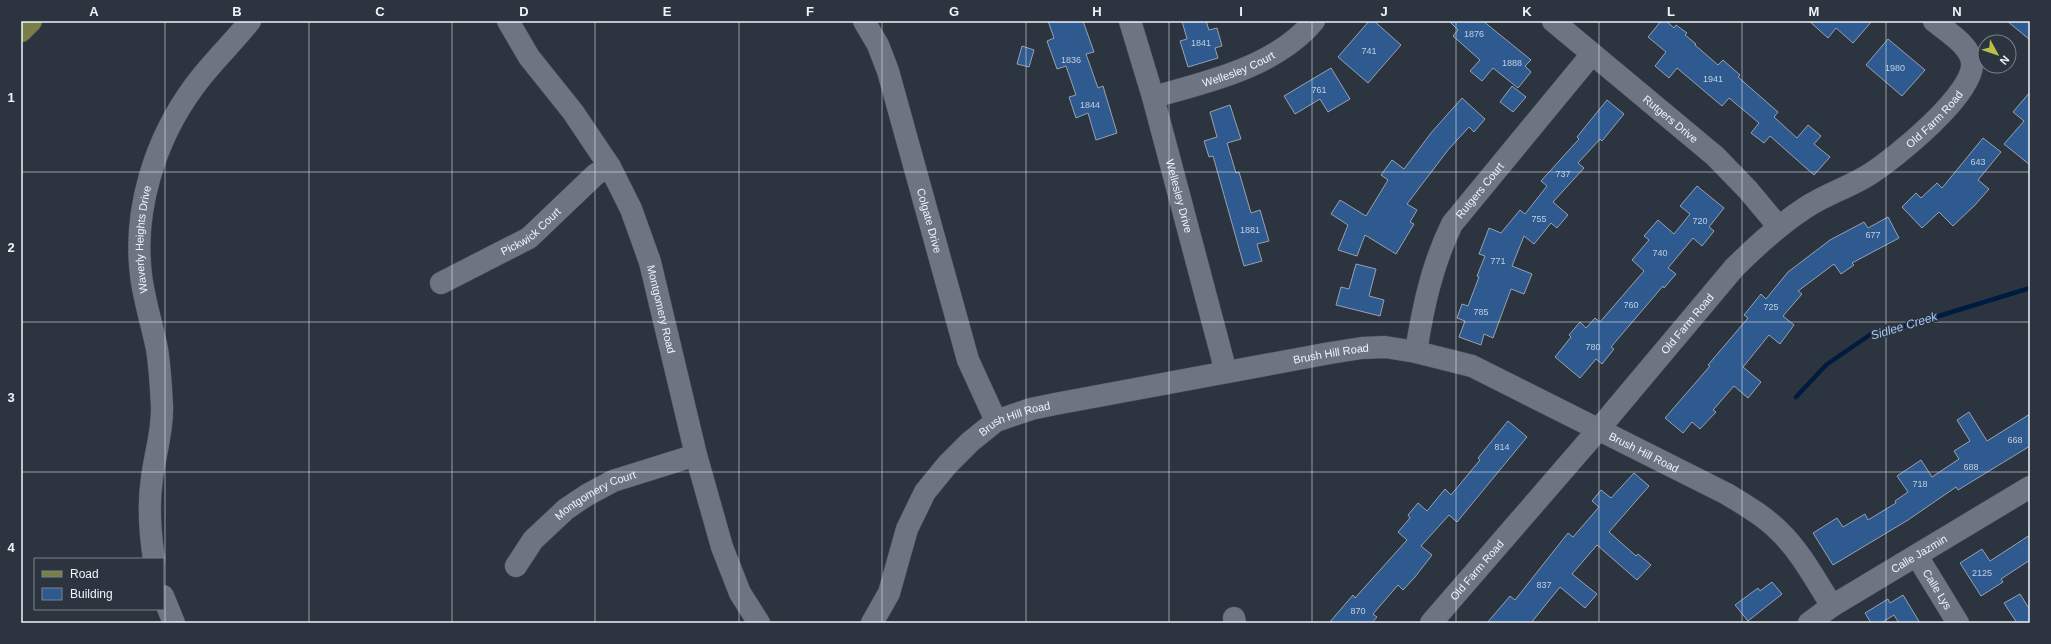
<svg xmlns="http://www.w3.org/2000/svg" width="2051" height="644" viewBox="0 0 2051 644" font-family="Helvetica,sans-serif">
  <rect width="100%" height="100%" fill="#2c343f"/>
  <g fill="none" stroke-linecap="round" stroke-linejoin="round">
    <polyline stroke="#001b40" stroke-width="4.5" points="1796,397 1826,365 1871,334 1916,323 2030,288"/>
  </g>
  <g fill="#2e5a8f" stroke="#98a2af">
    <polygon points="1048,21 1083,21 1094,52 1086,54 1098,88 1103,86 1117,133 1096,140 1088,113 1076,118 1069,97 1076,95 1066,66 1057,69 1047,41 1054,38"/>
    <polygon points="1182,21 1206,21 1209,30 1217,28 1222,46 1215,48 1218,58 1188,67 1180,41 1187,39"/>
    <polygon points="1369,21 1374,21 1401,45 1368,83 1338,57"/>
    <polygon points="1449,21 1483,21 1531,60 1525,66 1531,72 1518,88 1493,68 1482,81 1470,71 1480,60 1453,36 1458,30"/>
    <polygon points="1661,21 1666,21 1674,28 1676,25 1687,33 1685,35 1696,44 1695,45 1718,65 1723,60 1740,75 1738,77 1778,112 1774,117 1797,138 1808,125 1821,136 1814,144 1830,157 1814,175 1770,136 1764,143 1751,133 1759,123 1729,98 1722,106 1677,68 1669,78 1655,66 1666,52 1648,37"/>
    <polygon points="1809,21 1872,21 1853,43 1836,28 1828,38"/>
    <polygon points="2007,21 2030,21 2030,40"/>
    <polygon points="1888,39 1925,70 1902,96 1866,65"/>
    <polygon points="1022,46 1034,50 1029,67 1017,64"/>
    <polygon points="1331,68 1350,99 1328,112 1320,99 1295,114 1284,96"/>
    <polygon points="1512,86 1526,97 1513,112 1500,102"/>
    <polygon points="2030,92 2030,165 2004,144 2024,121 2013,112"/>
    <polygon points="1462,98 1485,119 1474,132 1469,127 1448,150 1407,204 1417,210 1410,222 1414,224 1396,254 1365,235 1357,256 1338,250 1348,225 1331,214 1340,200 1366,216 1388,180 1381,175 1392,160 1404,169 1431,133"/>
    <polygon points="1607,100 1624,114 1602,141 1600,139 1578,163 1584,168 1553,202 1568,215 1557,228 1551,223 1534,244 1524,236 1512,266 1532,274 1524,294 1511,289 1493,338 1484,334 1481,345 1459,337 1465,321 1457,318 1462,304 1468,306 1479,277 1477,276 1485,256 1479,254 1489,228 1501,233 1520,210 1525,214 1547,186 1541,181 1579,139 1577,137"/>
    <polygon points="1230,105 1241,139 1227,143 1236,173 1239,172 1251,213 1260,210 1269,241 1257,244 1262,261 1244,266 1213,156 1209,157 1204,141 1217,137 1210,112"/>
    <polygon points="1983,138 2001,152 1978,180 1989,189 1975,205 1953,226 1939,212 1922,228 1902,207 1916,193 1921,198 1937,183 1942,188"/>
    <polygon points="1697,186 1724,208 1709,227 1714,231 1702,246 1693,238 1668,268 1676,274 1664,288 1663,286 1611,347 1614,349 1602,364 1596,359 1580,378 1555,357 1571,337 1569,335 1580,322 1586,328 1595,318 1600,322 1644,271 1632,260 1649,240 1644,236 1658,220 1674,234 1690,214 1680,206"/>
    <polygon points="1888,217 1899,238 1852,263 1854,265 1841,274 1834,264 1798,291 1802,294 1783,316 1794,325 1780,344 1769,335 1743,367 1761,382 1748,398 1734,386 1713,410 1716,412 1700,429 1692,422 1683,433 1665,418 1710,366 1708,365 1748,318 1744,315 1761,294 1766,299 1788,272 1830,240 1864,222 1868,228"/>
    <polygon points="1356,264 1376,269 1369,296 1384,300 1380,316 1336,305 1341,287 1349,289"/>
    <polygon points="1969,412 1987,441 2030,414 2030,446 1958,490 1956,487 1908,520 1833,565 1813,533 1837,518 1843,527 1865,514 1868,520 1896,503 1895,501 1908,492 1897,476 1921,460 1932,477 1959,459 1954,451 1970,441 1957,420"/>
    <polygon points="1508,421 1527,437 1457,522 1449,515 1421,546 1432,555 1415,577 1403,590 1398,585 1373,614 1377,617 1372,623 1329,623 1353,595 1355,598 1407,540 1398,532 1410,518 1408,515 1418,503 1427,511 1445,489 1451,495 1480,460 1478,458"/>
    <polygon points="1634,473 1649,486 1609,532 1636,556 1638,554 1651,565 1637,580 1597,545 1572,574 1597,594 1585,608 1560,587 1531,623 1487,623 1510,596 1515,600 1568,533 1573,537 1599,507 1592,501 1601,490 1611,498"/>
    <polygon points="2030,535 2030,560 2001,579 2003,582 1981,596 1960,563 1982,549 1990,561"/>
    <polygon points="1772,582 1782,594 1748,621 1735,605 1758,588 1760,591"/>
    <polygon points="2020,594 2030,610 2030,623 2017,623 2004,603"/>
    <polygon points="1903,595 1920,623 1899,623 1894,615 1881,623 1871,623 1865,613 1888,599 1890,603"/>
  </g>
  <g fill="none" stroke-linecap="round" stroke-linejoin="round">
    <g stroke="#495058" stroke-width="23">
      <g id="minor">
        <path id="s1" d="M508,21L529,57L573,112L610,167L631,209L650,262L696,455L722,547L740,593L759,623"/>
        <path id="s2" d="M864,21L878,45L888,71L968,360L996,421"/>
        <path id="s3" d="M1130,21L1153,97L1226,372"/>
        <path id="s4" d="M1553,21L1715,156L1748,190L1778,226"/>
        <path id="s5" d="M1153,97C1208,82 1275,67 1314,21"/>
        <path id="s6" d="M441,283L529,238L596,174L610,167"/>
        <path id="s7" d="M1416,352C1423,307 1432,265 1452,224L1592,54"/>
        <path id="s8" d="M1917,556L1958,623"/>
        <path id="s9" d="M154,559C150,533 148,504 152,478C155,454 163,430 162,406C161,387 160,368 157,349C152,324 144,300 141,275C133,210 155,140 193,88C210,64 232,44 250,21"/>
        <path id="s10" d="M516,566L533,540L566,509L587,495L613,481L696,455"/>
        <polyline points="163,596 174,623"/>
        <polyline points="1234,618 1235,623"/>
        <path id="s11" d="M872,623L889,593L907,529L925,492L947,465L970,442L996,421L1031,409L1055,404L1330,353L1362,348L1385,347L1416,352L1472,366L1727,494C1745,505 1764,516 1779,531C1801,552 1816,581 1832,606"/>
        <path id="s12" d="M1431,623L1598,430L1734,268C1756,246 1779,225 1805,208C1826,194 1850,187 1870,174C1895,158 1976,93 1972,62C1970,45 1946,31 1934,21"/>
        <path id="s13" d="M1809,623L1832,606L2030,487"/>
      </g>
    </g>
    <g stroke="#495058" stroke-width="23">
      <polyline id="major" points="21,31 31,21"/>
    </g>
    <use href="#minor" stroke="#6c7581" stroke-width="22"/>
    <use href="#major" stroke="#798047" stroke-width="22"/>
  </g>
  <path fill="none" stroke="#eff4fb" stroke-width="1" stroke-opacity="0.55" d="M165,21V623M309,21V623M452,21V623M595,21V623M739,21V623M882,21V623M1026,21V623M1169,21V623M1312,21V623M1456,21V623M1599,21V623M1742,21V623M1886,21V623M21,172H2030M21,322H2030M21,472H2030"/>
  <g text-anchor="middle" stroke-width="3.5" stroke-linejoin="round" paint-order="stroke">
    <g font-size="9" fill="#bfcee0">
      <text x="1474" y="37">1876</text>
      <text x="1201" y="46">1841</text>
      <text x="1369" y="54">741</text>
      <text x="1071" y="63">1836</text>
      <text x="1512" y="66">1888</text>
      <text x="1895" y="71">1980</text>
      <text x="1713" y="82">1941</text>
      <text x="1319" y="93">761</text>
      <text x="1090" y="108">1844</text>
      <text x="1978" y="165">643</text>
      <text x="1563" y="177">737</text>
      <text x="1539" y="222">755</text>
      <text x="1700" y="224">720</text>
      <text x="1250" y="233">1881</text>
      <text x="1873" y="238">677</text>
      <text x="1660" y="256">740</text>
      <text x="1498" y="264">771</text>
      <text x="1631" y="308">760</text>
      <text x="1771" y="310">725</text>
      <text x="1481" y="315">785</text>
      <text x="1593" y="350">780</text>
      <text x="2015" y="443">668</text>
      <text x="1502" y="450">814</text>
      <text x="1971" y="470">688</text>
      <text x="1920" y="487">718</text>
      <text x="1982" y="576">2125</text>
      <text x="1544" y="588">837</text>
      <text x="1358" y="614">870</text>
    </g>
    <g font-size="11" fill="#eff4fb" stroke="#2c343f">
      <text dy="4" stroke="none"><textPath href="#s5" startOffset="90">Wellesley Court</textPath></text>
      <text dy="4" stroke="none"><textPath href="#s4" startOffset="153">Rutgers Drive</textPath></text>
      <text dy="4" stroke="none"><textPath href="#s12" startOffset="718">Old Farm Road</textPath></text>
      <text dy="4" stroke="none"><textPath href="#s7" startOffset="177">Rutgers Court</textPath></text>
      <text dy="4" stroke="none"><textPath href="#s3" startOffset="182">Wellesley Drive</textPath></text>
      <text dy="4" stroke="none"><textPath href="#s2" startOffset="211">Colgate Drive</textPath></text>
      <text dy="4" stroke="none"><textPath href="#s6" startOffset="104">Pickwick Court</textPath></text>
      <text dy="4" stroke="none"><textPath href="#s9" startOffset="323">Waverly Heights Drive</textPath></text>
      <text dy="4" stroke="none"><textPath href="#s1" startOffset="330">Montgomery Road</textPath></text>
      <text dy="4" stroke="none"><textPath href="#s12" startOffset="394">Old Farm Road</textPath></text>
      <text dy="4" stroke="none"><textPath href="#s11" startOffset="585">Brush Hill Road</textPath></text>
      <text dy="4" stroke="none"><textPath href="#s11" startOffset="261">Brush Hill Road</textPath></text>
      <text dy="4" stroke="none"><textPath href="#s11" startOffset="921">Brush Hill Road</textPath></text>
      <text dy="4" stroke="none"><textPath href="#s10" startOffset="109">Montgomery Court</textPath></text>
      <text dy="4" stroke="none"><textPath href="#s13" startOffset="130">Calle Jazmin</textPath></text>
      <text dy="4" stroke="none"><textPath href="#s12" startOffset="70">Old Farm Road</textPath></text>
      <text dy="4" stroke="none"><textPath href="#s8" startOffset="39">Calle Lys</textPath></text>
    </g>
    <g font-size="12" font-style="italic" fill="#a3c9f8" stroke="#2c343f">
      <text transform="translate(1904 326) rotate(-17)" y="4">Sidlee Creek</text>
    </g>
  </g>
  <rect width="2051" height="644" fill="none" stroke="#2c343f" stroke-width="44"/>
  <rect x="34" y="558" width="130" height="52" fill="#2c343f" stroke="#7a818a"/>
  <rect x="42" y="571" width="20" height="6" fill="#798047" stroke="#7a818a"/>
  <text x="70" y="578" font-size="12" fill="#eff4fb">Road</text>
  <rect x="42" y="588" width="20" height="12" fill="#2e5a8f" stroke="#7a818a"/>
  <text x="70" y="598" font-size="12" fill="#eff4fb">Building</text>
  <g transform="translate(1997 54) rotate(130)"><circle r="19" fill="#2c343f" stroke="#7a818a"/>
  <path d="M0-3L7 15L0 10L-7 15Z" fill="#b9c046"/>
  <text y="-6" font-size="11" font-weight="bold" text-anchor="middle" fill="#eff4fb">N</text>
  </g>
  <rect x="22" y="22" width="2007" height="600" fill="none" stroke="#eff4fb" stroke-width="1.5"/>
  <g font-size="13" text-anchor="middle" font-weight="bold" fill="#eff4fb">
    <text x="94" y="16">A</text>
    <text x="237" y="16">B</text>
    <text x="380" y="16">C</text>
    <text x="524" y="16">D</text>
    <text x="667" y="16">E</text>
    <text x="810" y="16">F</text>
    <text x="954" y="16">G</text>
    <text x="1097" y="16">H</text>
    <text x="1241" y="16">I</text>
    <text x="1384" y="16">J</text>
    <text x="1527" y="16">K</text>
    <text x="1671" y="16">L</text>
    <text x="1814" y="16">M</text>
    <text x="1957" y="16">N</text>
    <text x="11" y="102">1</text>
    <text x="11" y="252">2</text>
    <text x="11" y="402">3</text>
    <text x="11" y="552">4</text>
  </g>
</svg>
